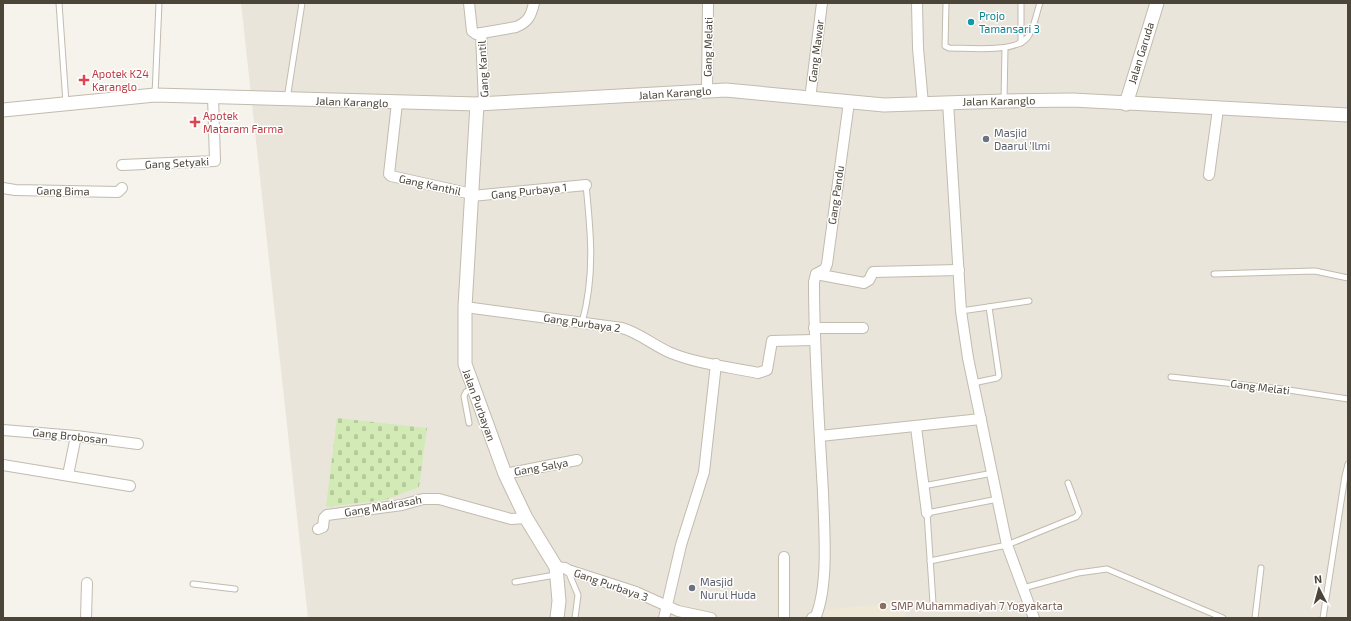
<svg xmlns="http://www.w3.org/2000/svg" width="1351" height="621" viewBox="0 0 1351 621" font-family="'Exo 2',sans-serif">
  <defs>
    <pattern id="cemetery-stones" width="16" height="16" patternUnits="userSpaceOnUse"><rect width="16" height="16" fill="#d2eab5"/><path d="M2 7V4a2 2 0 0 1 4 0v3zM10 15v-3a2 2 0 0 1 4 0v3z" fill="#b6ca9c"/></pattern>
  </defs>
  <rect width="100%" height="100%" fill="#f6f3ec"/>
  <polygon fill="#eae5da" points="241,3 1348,3 1348,618 308,618"/>
  <polygon fill="#efe8d6" points="905,602 906,618 819,618 819,610"/>
  <polygon fill="url(#cemetery-stones)" points="337,418 427,428 419,487 385,500 326,507"/>
  <g fill="none" stroke-linecap="round" stroke-linejoin="round">
    <g stroke="#c2bbae" stroke-width="7">
      <g id="service">
        <polyline points="59,3 66,103"/>
        <path d="M946,3L945,46L949,48C968,48 1014,53 1027,38C1034,30 1036,14 1040,3"/>
        <polyline points="1021,3 1021,43"/>
        <polyline points="155,94 159,3"/>
        <polyline points="287,99 302,3"/>
        <polyline points="1004,101 1005,48"/>
        <polyline points="1214,274 1315,271 1348,278"/>
        <polyline points="961,311 1029,301"/>
        <path d="M582,323C595,275 591,234 586,185"/>
        <polyline points="1171,377 1282,389 1348,399"/>
        <polyline points="973,383 997,378 999,376 989,307"/>
        <polyline points="469,423 464,396 466,392 472,388"/>
        <polyline points="923,486 993,473"/>
        <polyline points="930,561 1007,545 1076,517 1079,513 1068,483"/>
        <polyline points="568,571 578,595 575,618"/>
        <polyline points="515,582 555,575"/>
        <polyline points="193,584 235,589"/>
        <polyline points="1023,588 1078,573 1107,569 1223,618"/>
        <polyline points="933,603 927,513 998,499"/>
        <polyline points="1255,618 1261,568"/>
        <polyline points="1323,618 1345,476 1348,464"/>
      </g>
    </g>
    <g stroke="#c2bbae" stroke-width="12">
      <g id="minor">
        <path d="M469,3L472,31L476,34L516,27C528,22 531,16 534,3"/>
        <polyline points="917,3 918,48 923,104"/>
        <polyline points="481,33 484,104"/>
        <polyline points="707,91 708,3"/>
        <polyline points="810,99 822,3"/>
        <polyline points="948,102 961,311 968,358 1007,545 1034,618"/>
        <polyline points="397,103 389,174 391,176 472,194"/>
        <polyline points="122,165 215,161 213,96"/>
        <polyline points="1209,175 1218,109"/>
        <polyline points="3,188 15,190 118,192 122,188"/>
        <polyline points="472,196 586,185"/>
        <polyline points="816,274 864,283 869,280 873,272 959,270"/>
        <path d="M465,307L622,328C640,333 654,346 671,353C698,364 730,367 758,373L767,370L772,341L814,340"/>
        <polyline points="814,328 863,328"/>
        <polyline points="916,427 927,513"/>
        <polyline points="3,430 76,436 138,444"/>
        <polyline points="820,436 981,419"/>
        <polyline points="3,465 130,486"/>
        <polyline points="505,474 577,460"/>
        <polyline points="68,475 76,436"/>
        <polyline points="318,529 323,527 324,518 327,515 402,505 423,499 439,499 511,519 526,518"/>
        <polyline points="784,557 784,618"/>
        <polyline points="556,567 565,568 568,570 636,592 678,611 711,618"/>
        <polyline points="86,618 87,583"/>
        <polyline points="664,618 681,545 704,472 716,364"/>
        <path d="M812,618L816,616C829,583 824,528 823,492C819,422 814,352 814,282L816,274L825,269L827,264L849,102"/>
      </g>
    </g>
    <g stroke="#c2bbae" stroke-width="15">
      <g id="tertiary">
        <polyline points="477,104 465,307 465,364 505,474 526,518 556,567 559,601 557,618"/>
        <polyline points="1126,104 1157,3"/>
        <polyline points="3,110 155,95 477,104 726,90 884,105 1004,101 1073,100 1348,115"/>
      </g>
    </g>
    <use href="#service" stroke="#fff" stroke-width="5"/>
    <use href="#minor" stroke="#fff" stroke-width="10"/>
    <use href="#tertiary" stroke="#fff" stroke-width="13"/>
  </g>
  <circle fill="#0f9aa8" stroke="#fff" stroke-width="1.5" cx="971" cy="22" r="4"/>
  <g fill="#e0444e" stroke="#fff" stroke-width="1.5">
    <path d="M82 74h4v4h4v4h-4v4h-4v-4h-4v-4h4z"/>
    <path d="M193 116h4v4h4v4h-4v4h-4v-4h-4v-4h4z"/>
  </g>
  <g fill="#6b7280" stroke="#fff" stroke-width="1.5">
    <circle cx="986" cy="139" r="4"/>
    <circle cx="692" cy="588" r="4"/>
  </g>
  <circle fill="#8d6e63" stroke="#fff" stroke-width="1.5" cx="883" cy="606" r="4"/>
  <g text-anchor="middle" stroke-width="3" stroke-linejoin="round" paint-order="stroke">
    <g font-size="11" fill="#0d838f" stroke="#fff" text-anchor="start">
      <text x="979" y="20">Projo<tspan x="979" dy="13">Tamansari 3</tspan></text>
    </g>
    <g font-size="11" fill="#4b4439" stroke="#fff">
      <text transform="translate(708 47) rotate(-89)" y="4">Gang Melati</text>
      <text transform="translate(816 51) rotate(-83)" y="4">Gang Mawar</text>
      <text transform="translate(1141 53) rotate(-73)" y="4">Jalan Garuda</text>
      <text transform="translate(483 69) rotate(-93)" y="4">Gang Kantil</text>
      <text transform="translate(675 93) rotate(-4)" y="4">Jalan Karanglo</text>
      <text transform="translate(999 101) rotate(-1)" y="4">Jalan Karanglo</text>
      <text transform="translate(352 102) rotate(2)" y="4">Jalan Karanglo</text>
      <text transform="translate(177 163) rotate(-3)" y="4">Gang Setyaki</text>
      <text transform="translate(430 185) rotate(12)" y="4">Gang Kanthil</text>
      <text transform="translate(63 191) rotate(1)" y="4">Gang Bima</text>
      <text transform="translate(529 191) rotate(-6)" y="4">Gang Purbaya 1</text>
      <text transform="translate(836 195) rotate(-82)" y="4">Gang Pandu</text>
      <text transform="translate(582 323) rotate(8)" y="4">Gang Purbaya 2</text>
      <text transform="translate(1260 387) rotate(7)" y="4">Gang Melati</text>
      <text transform="translate(479 405) rotate(70)" y="4">Jalan Purbayan</text>
      <text transform="translate(70 436) rotate(6)" y="4">Gang Brobosan</text>
      <text transform="translate(541 467) rotate(-10)" y="4">Gang Salya</text>
      <text transform="translate(383 506) rotate(-10)" y="4">Gang Madrasah</text>
      <text transform="translate(611 585) rotate(19)" y="4">Gang Purbaya 3</text>
    </g>
    <g font-size="11" fill="#be3a42" stroke="#fff" text-anchor="start">
      <text x="92" y="78">Apotek K24<tspan x="92" dy="13">Karanglo</tspan></text>
      <text x="203" y="120">Apotek<tspan x="203" dy="13">Mataram Farma</tspan></text>
    </g>
    <g font-size="11" fill="#5b616d" stroke="#fff" text-anchor="start">
      <text x="994" y="137">Masjid<tspan x="994" dy="13">Daarul 'Ilmi</tspan></text>
      <text x="700" y="586">Masjid<tspan x="700" dy="13">Nurul Huda</tspan></text>
    </g>
    <g font-size="11" fill="#785e54" stroke="#fff" text-anchor="start">
      <text x="891" y="610">SMP Muhammadiyah 7 Yogyakarta</text>
    </g>
  </g>
  <rect width="1351" height="621" fill="none" stroke="#4b4439" stroke-width="8"/>
  <g transform="translate(1319 589) rotate(354)" stroke="#ffffff" stroke-width="3" paint-order="stroke">
  <path d="M0-3L7 15L0 10L-7 15Z" fill="#4b4439"/>
  <text y="-6" font-size="11" font-weight="bold" text-anchor="middle" fill="#4b4439">N</text>
  </g>
</svg>
